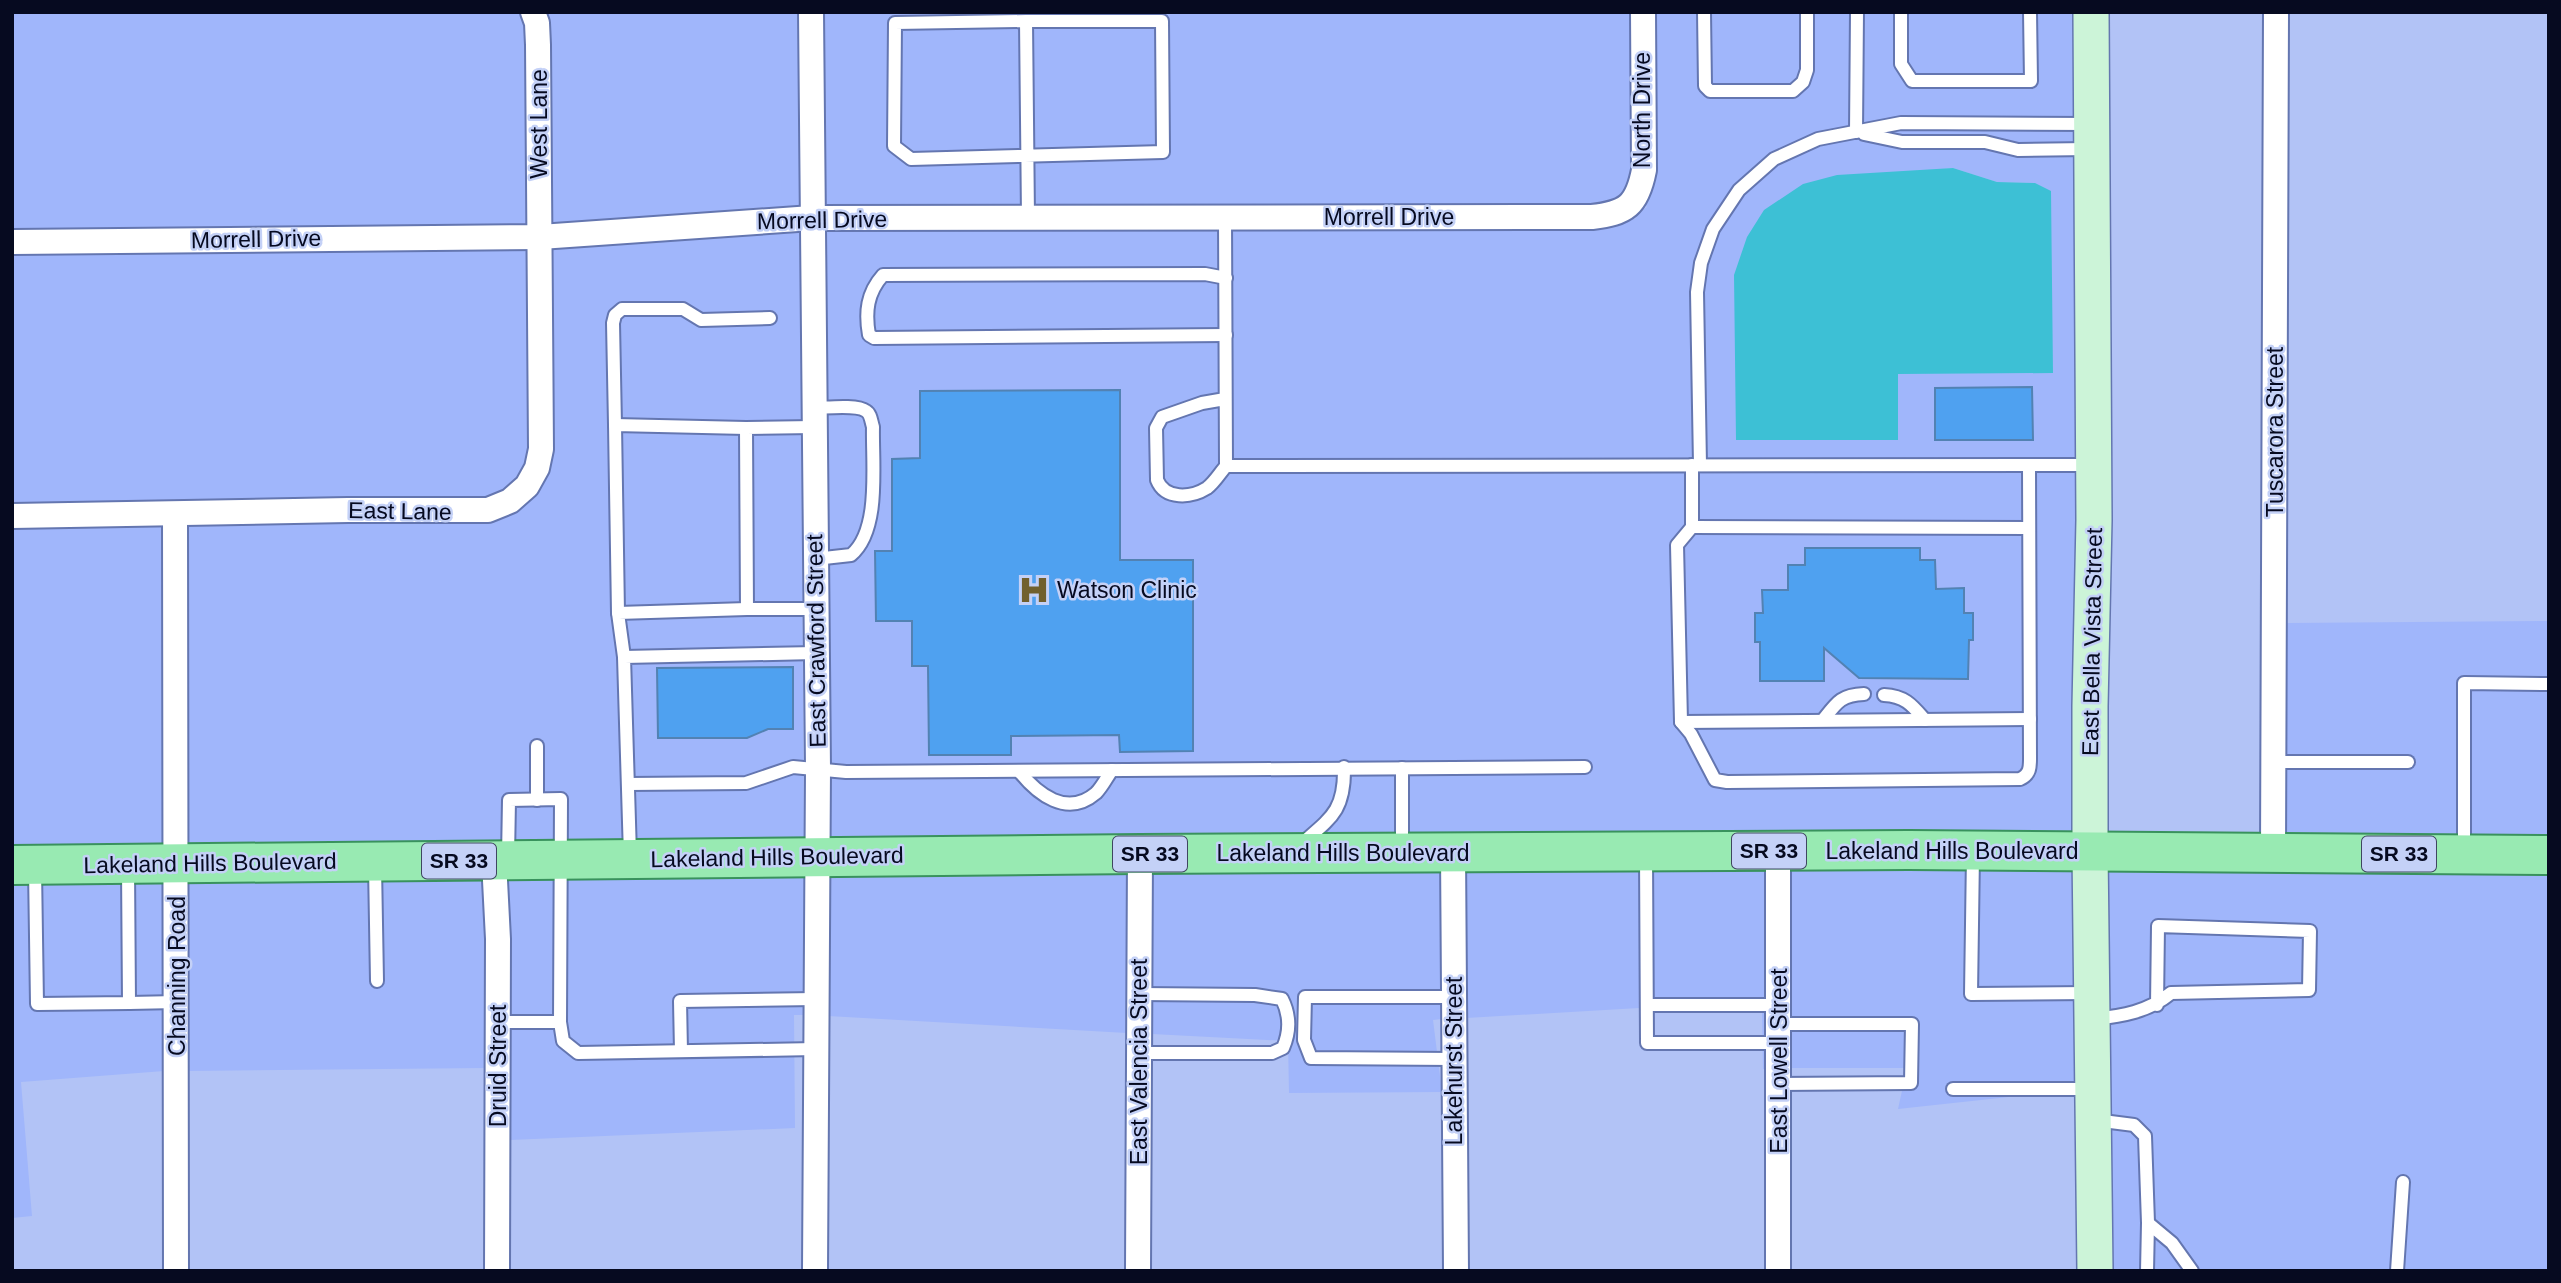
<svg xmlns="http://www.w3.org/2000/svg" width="2561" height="1283" viewBox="0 0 2561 1283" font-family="Arial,sans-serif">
  <rect width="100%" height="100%" fill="#b2c3f6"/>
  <g fill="#a0b6fb" fill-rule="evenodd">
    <polygon points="12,12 520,12 525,25 527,226 12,231"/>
    <polygon points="546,12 798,12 800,208 552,225 551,45 549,19"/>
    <polygon points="823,12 1630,12 1631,169 1629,182 1620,197 1611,203 1591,206 824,207"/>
    <path d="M1654,12H2078V840L829,846L825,229L1594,227L1618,225L1631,217L1635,219L1639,212L1647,207L1644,204L1653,187L1656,170ZM1953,168L1997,182L2035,183L2053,373H1897L1898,440L1803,184Z"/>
    <polygon points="800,230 804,846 189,853 187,525 348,521 466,523 493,520 548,473 553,451 552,247"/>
    <polygon points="527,247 529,448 525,464 517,479 503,492 485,500 12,505 12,253"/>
    <polygon points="163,525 165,853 12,853 12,527"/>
    <polygon points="2549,621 2549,844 2286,842 2287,623"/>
    <polygon points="1766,862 1766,1069 1763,1069 1762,1007 1639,1008 1466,1018 1465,863"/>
    <polygon points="1791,862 2078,862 2082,1089 1898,1109 1907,1068 1791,1068"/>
    <polygon points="2103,862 2549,866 2549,1271 2107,1271"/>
    <polygon points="1441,863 1442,1019 1433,1020 1442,1092 1289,1093 1288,1041 1152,1034 1152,865"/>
    <polygon points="1128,865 1127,1033 828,1016 829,868"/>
    <polygon points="804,868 804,1015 794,1015 795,1128 510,1140 511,939 507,872"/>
    <polygon points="483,872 486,940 485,1068 189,1071 189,875"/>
    <polygon points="165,875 164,1071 21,1082 32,1216 12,1218 12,876"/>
  </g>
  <polygon fill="#3dc0d5" points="1953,168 1997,182 2035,183 2051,191 2053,373 1898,374 1898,440 1736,440 1734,275 1747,237 1764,210 1803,184 1837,175"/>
  <g fill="#4fa1f0" stroke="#5282b3" stroke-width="2">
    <polygon points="2032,387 2033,440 1935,440 1935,388"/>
    <polygon points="1120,390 1120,560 1193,560 1193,751 1120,752 1119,735 1011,736 1011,755 929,755 928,666 912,666 912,621 876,621 875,551 892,551 892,459 920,458 920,391"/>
    <polygon points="1805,548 1920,548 1920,560 1935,560 1936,589 1964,588 1964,613 1973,613 1973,640 1969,640 1968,679 1859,678 1824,648 1824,681 1760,681 1760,642 1755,642 1755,613 1763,613 1762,590 1788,590 1788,565 1805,565"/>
    <polygon points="793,667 793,729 768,729 747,738 658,738 657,668"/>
  </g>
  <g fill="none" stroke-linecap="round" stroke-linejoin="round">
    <g stroke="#6476b0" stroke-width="16">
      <g id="lane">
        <polyline points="1704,12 1705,86 1710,91 1793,91 1803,82 1807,70 1807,12"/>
        <polyline points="1901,12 1901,64 1912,81 2031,81 2030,12"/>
        <polyline points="1026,21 895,23 894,146 911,159 1163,152 1162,21 1026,21 1028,218"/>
        <polyline points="1856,132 1857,12"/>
        <polyline points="1864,134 1902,142 1985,142 2018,150 2088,149"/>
        <path d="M1225,217L1226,466C1220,473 1214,483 1207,488C1191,498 1165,500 1157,480L1156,428L1162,417L1202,403L1225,399"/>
        <path d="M1226,335L874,338L869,335C865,312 867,293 883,275L1205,274L1226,278"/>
        <path d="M814,408C825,408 857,404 866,411C871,414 871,421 873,427C872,463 881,530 851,555L815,559"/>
        <polyline points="615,425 613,323 615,315 622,309 683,309 701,320 770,318"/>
        <polyline points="814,427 746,428 747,609 816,609"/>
        <path d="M1692,465V527L1677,545L1681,722L1691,734L1715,780L1727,782L2020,779C2031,774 2030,766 2030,755L2029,465"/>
        <polyline points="1700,465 1697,292 1701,263 1713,229 1739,190 1774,159 1818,139 1901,123 2091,124"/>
        <polyline points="1226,466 2090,465"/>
        <polyline points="1692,527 2029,528"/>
        <polyline points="618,613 615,425 746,428"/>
        <polyline points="624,657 618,613 747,609"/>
        <path d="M1884,695C1905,696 1912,705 1925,720"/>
        <path d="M1823,720C1837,702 1841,695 1864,694"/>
        <polyline points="1681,722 2030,719"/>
        <polyline points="2274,762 2408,762"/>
        <polyline points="1402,768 1402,849"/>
        <path d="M1019,771C1037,794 1067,818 1096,793C1102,787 1107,777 1112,770"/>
        <polyline points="628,784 746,783 793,767 846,772 1585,767"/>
        <polyline points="537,800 537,746"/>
        <path d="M1300,845C1331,818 1345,811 1344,767"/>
        <polyline points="2464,850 2464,683 2549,684"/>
        <polyline points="1973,854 1971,994 2089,993"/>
        <polyline points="630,855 624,657 816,653"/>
        <polyline points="1646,855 1647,1043 1778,1043"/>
        <polyline points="508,857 509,800 561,799 560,1022 563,1041 578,1053 816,1049"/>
        <polyline points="375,866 377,981"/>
        <polyline points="35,869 37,1004 129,1003 128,868"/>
        <polyline points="1454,997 1305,997 1304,1040 1311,1058 1454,1059"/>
        <polyline points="129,1003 177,1002"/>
        <polyline points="1647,1005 1779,1005"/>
        <path d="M2094,1019C2122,1016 2148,1012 2171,993L2309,990L2310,931L2158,926L2157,1005"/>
        <polyline points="498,1022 560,1022"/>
        <polyline points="1779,1024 1912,1024 1911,1083 1779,1084"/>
        <polyline points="681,1051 680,1001 816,999"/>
        <path d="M1139,1053H1272L1283,1048C1290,1032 1290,1015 1282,999L1255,995L1139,994"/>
        <polyline points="1953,1089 2090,1089"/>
        <polyline points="2095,1120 2134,1125 2145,1136 2148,1223"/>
        <polyline points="2147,1271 2148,1223 2172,1243 2192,1271"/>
        <polyline points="2397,1271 2403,1182"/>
      </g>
    </g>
    <g stroke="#6476b0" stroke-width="28">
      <g id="street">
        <polyline points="811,12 818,769 815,1271"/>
        <path d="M12,242L540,237L812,218L1592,217C1626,213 1637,206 1644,170L1643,12"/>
        <polyline points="175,514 176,1271"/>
        <polyline points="12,516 348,510 488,510 510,501 527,486 537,468 541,449 538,45 537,23 533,12"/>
        <polyline points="1453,852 1456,1271"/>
        <polyline points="2273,853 2276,12"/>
        <polyline points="494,861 498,939 497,1271"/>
        <polyline points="1138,1271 1140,854"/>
        <polyline points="1778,1271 1778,851"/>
      </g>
    </g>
    <g stroke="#6476b0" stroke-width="38">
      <polyline id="secondary" points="2091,12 2094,520 2090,706 2090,851 2095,1271"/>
    </g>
    <g stroke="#39925d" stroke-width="42">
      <polyline id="primary" points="12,865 1140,854 1909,850 2549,855"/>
    </g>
    <use href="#lane" stroke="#fff" stroke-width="12"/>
    <use href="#street" stroke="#fff" stroke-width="24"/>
    <use href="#secondary" stroke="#ccf4d8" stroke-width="35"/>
    <use href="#primary" stroke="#98eab2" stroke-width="38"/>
  </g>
  <defs>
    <g id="hospital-bare" transform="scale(2.415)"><path d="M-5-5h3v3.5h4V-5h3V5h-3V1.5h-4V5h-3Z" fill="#71602e" stroke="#c4d1f7" stroke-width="2.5" paint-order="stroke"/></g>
  </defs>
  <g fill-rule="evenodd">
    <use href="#hospital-bare" x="1034" y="590"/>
  </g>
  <g text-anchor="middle" stroke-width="5" stroke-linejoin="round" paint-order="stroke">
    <g fill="#c4d1f7" stroke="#3f4660" stroke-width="2">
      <rect x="1732" y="833.5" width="74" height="35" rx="5"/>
      <rect x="1113" y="836.5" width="74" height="35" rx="5"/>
      <rect x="2362" y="836.5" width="74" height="35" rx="5"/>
      <rect x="422" y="843.5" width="74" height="35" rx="5"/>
    </g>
    <g font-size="21" font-weight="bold" fill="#060a20">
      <text x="1769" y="858">SR 33</text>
      <text x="1150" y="861">SR 33</text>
      <text x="2399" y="861">SR 33</text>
      <text x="459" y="868">SR 33</text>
    </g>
    <g font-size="23" fill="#060a20" stroke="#c4d1f7">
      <text transform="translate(1642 110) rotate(-90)" y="8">North Drive</text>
      <text transform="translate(539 124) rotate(-90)" y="8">West Lane</text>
      <text x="1389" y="225">Morrell Drive</text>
      <text transform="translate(822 220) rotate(-1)" y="8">Morrell Drive</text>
      <text transform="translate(256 239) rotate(-1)" y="8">Morrell Drive</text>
      <text transform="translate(2275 432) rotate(-90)" y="8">Tuscarora Street</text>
      <text transform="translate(400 511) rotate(1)" y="8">East Lane</text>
      <text transform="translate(816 641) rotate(-91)" y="8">East Crawford Street</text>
      <text transform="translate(2092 642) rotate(-89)" y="8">East Bella Vista Street</text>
      <text x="1952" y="859">Lakeland Hills Boulevard</text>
      <text x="1343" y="861">Lakeland Hills Boulevard</text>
      <text transform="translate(777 857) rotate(-1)" y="8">Lakeland Hills Boulevard</text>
      <text transform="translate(210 863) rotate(-1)" y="8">Lakeland Hills Boulevard</text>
      <text transform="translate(177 976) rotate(-90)" y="8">Channing Road</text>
      <text transform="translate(1454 1061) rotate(-90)" y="8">Lakehurst Street</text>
      <text transform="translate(1779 1061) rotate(-90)" y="8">East Lowell Street</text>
      <text transform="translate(1139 1062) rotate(-90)" y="8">East Valencia Street</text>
      <text transform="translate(498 1066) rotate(-90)" y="8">Druid Street</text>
    </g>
    <g font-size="23" fill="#060a20" stroke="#c4d1f7" text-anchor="start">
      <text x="1057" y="598">Watson Clinic</text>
    </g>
  </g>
  <rect width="2561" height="1283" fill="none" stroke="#060a20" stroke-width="28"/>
</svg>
